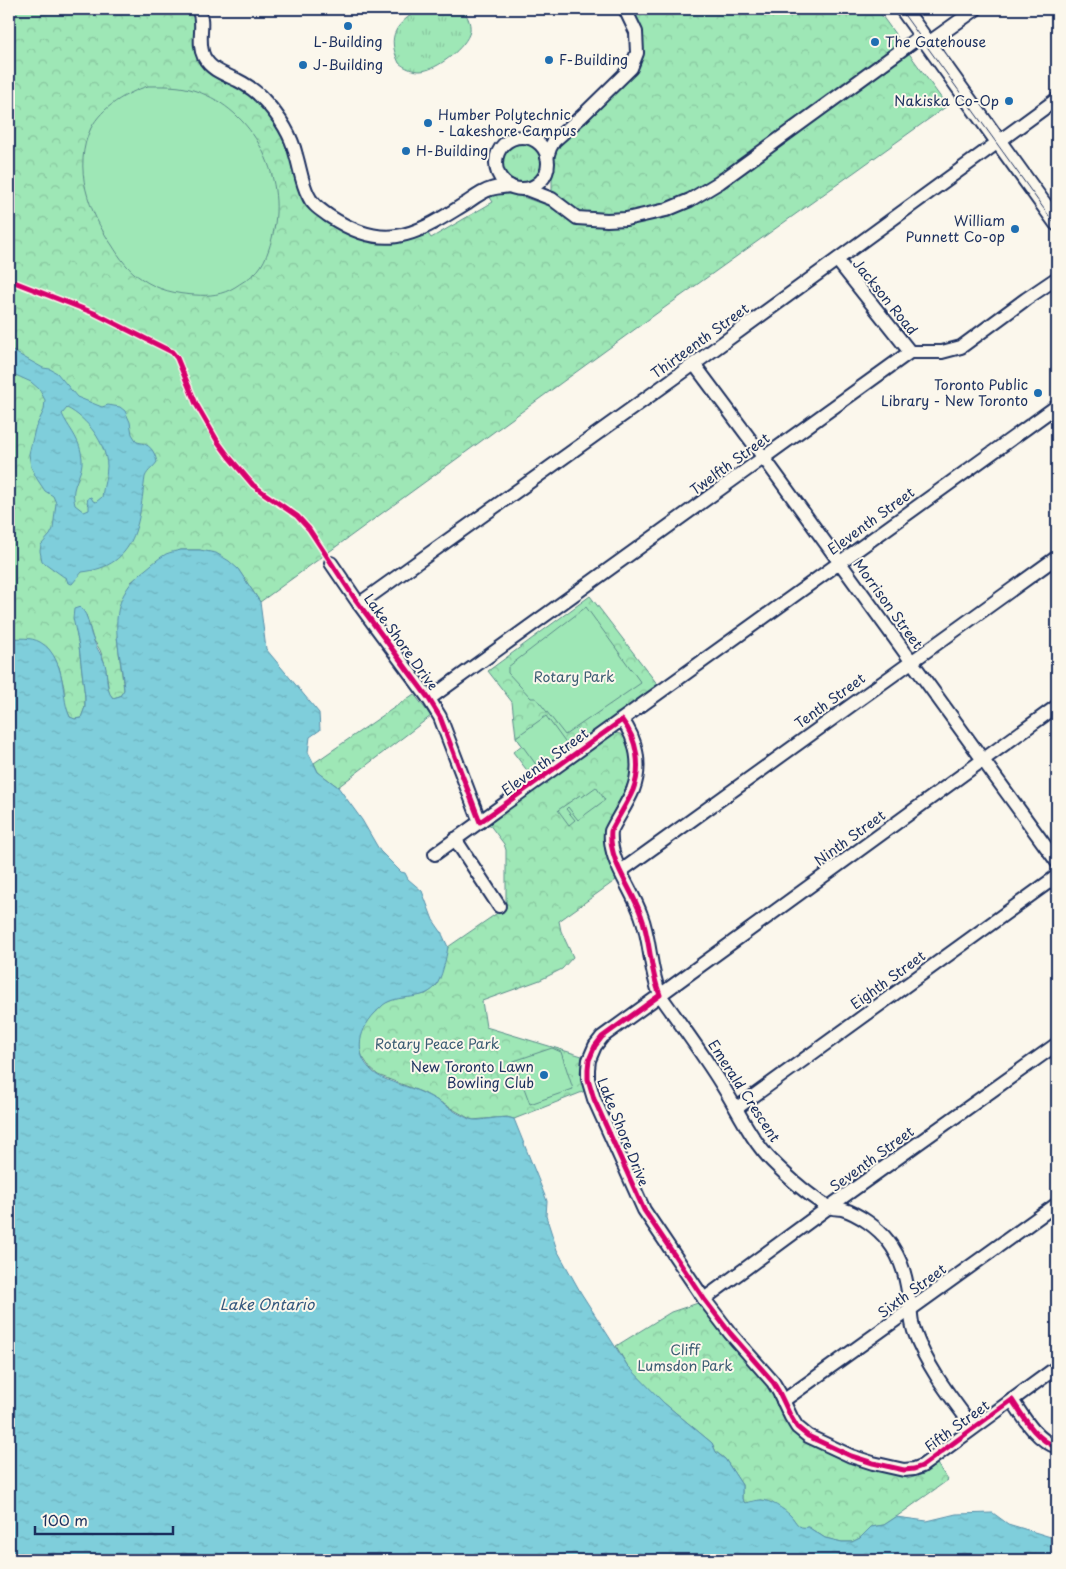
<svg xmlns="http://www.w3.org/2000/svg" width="1066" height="1569" viewBox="0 0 1066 1569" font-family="'Playpen Sans',sans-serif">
  <defs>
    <pattern id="grass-tufts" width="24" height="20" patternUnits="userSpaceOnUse" patternTransform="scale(1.25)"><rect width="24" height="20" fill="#9ee7b6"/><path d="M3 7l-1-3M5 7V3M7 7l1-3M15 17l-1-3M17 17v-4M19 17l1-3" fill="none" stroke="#88c69f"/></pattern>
    <pattern id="park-crowns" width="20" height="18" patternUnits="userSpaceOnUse" patternTransform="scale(1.25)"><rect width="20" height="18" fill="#9ee7b6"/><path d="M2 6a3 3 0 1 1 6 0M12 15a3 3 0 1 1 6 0" fill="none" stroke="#88c69f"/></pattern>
    <pattern id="water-ripples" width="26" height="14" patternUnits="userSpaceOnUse" patternTransform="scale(1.25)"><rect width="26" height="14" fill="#7fcedb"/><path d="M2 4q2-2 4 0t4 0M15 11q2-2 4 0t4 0" fill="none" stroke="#6db1be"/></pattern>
  </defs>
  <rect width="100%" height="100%" fill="#fbf7ec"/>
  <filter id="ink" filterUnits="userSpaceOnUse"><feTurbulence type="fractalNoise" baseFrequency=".02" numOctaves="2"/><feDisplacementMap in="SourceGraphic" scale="10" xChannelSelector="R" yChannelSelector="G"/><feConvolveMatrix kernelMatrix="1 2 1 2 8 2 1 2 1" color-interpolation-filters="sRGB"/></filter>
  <g filter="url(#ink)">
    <g fill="url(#grass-tufts)" stroke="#5c8b8a">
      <path d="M419,9H462C467,15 471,22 470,31C467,47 436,71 420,71C412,71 405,68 399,63C386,35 396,25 419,9Z"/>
      <circle cx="523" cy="163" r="20"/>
    </g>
    <g fill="url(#park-crowns)" stroke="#5c8b8a">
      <path d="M9,9H166L172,13L183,9H189L194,18L197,19L194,38L195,48L233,84L254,97L280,129L291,153L298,187L355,236L427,232L431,238L493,202L489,196C506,191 521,196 537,202L552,190V159L558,146L624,84L636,70L630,9H877L947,106L660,311L260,602L238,569L200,550H181L166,555L131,582L117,637L124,690L120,696L113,698L109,693L105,664L100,650L93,639L86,615L76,631L79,646L85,697V707L81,718L74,719L70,717L64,703V688L59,667L48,648L15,638L9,639Z"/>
      <polygon points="590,596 658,685 532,777 513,752 522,745 516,737 512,702 488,671"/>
      <polygon points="414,694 431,716 338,787 318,772 314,763"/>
      <path d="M616,733C624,734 626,738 628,746C640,786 613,799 606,832L604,833L607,856L616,880L559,921L561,931L573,957L562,969L540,980L482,1001L486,1027L582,1056L580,1073L585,1091L514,1119L507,1117L472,1120L424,1093L378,1075L370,1068L362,1056L359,1043L362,1031L368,1020L385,1003L395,999L426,994L437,985L448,947L506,907V850L504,844L489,824L610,735Z"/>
      <polygon points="698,1303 708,1313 772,1390 787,1421 907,1475 907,1479 924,1474 937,1464 948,1480 896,1517 884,1525 871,1527 860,1538 852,1542 842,1542 825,1538 808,1527 802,1528 798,1526 791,1516 762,1500 745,1503 742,1499 742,1485 725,1459 716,1452 712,1443 664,1403 642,1382 627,1365 616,1346 671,1312"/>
    </g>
    <g fill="#9ee7b6" stroke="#5c8b8a">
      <path d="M148,86C164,86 180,85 196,91C253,110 287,176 273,234C270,247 265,265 254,274C248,279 241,283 235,287C222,295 210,296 195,295C176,294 158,290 142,279C129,271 120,258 112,245C89,213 72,167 91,128C102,107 126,93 148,86Z"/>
      <polygon points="586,607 641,683 565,735 536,698 531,698 508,673 508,667"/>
      <polygon points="546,716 570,749 540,770 516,737"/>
      <polygon points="596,787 605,800 578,820 568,807 566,809 575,820 569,825 558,810 580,795 582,797"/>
      <polygon points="552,1048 561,1052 573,1089 530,1104 514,1061"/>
    </g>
    <g fill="url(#water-ripples)" stroke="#578ea9" fill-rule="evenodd">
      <path d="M9,349L43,368L50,369L57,373L77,397L102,407L108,405L120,407L125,411L130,422L132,434L137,442C150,444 154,450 157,462C153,468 148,470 145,477C139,521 138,566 82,572L72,584L68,583L66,577H64L42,561L40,551L41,545L50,535L53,529L56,503L53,496L45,491L37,479L31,467L29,454L35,429L44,410L45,400L39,389L31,382L9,372ZM67,408C87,418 106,443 107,466C107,476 103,487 102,497L96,502L93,501L91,497L88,498L87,503L89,505V510L84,512L75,505C74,500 73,495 74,490C77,476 85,469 81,452C78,437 68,427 62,414Z"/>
      <path d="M181,550H200L216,553L229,561L238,569L260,602L266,649L319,713L320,730L310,737L308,752L318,772L338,787L362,820L380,851L401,872L405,873L408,879L422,891L433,920L442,933V934L448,947C446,958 442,979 435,987C422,1001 402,994 386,1003C382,1005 379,1010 375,1013C357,1032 353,1058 377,1075C388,1082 410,1087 423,1093C439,1100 453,1112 469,1119C480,1123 500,1114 514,1119L547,1201L546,1216L557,1250L581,1293L627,1365L664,1403L712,1443L716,1452L725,1459L742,1485V1499L745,1503C750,1502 756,1500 761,1500C770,1500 784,1509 790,1515C797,1522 797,1529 808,1527L825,1538L842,1542H852L860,1538L871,1527L884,1525L896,1517L927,1521L956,1514L993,1513L1008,1524L1054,1538H1057V1560H9V639C19,638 31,637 40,642C55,650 61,670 63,686C65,697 65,706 70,717L75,719L81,718L85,707V697L79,646L73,618L74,609L80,607C90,616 88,628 93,639C96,648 102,655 105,664C108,675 105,690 113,698L120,696L124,690C121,646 102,607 141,573C149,567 157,559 166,554C171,552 176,551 181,550Z"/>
    </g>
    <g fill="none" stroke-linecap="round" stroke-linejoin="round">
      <g stroke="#1b2f5e" stroke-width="16">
        <g id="minor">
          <path d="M198,9C206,23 196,41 204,57C211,70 224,74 237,80C247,85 257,92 264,100C279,116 291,134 296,155C300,168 302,184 308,195C312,205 321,210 329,216C349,229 372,240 397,236C423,232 446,215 468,202C475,197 483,191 491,189C497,187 503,187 510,186"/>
          <polyline points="927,44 976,9"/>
          <circle cx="522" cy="163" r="26"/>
          <polyline points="547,157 550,148 554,141 582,116 631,68 637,53 636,32 625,9"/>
          <polyline points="526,189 552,199 577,218 607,220 626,219 666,210 690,200 720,182 922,35"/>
          <polyline points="837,260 910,352"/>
          <polyline points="694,364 764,458 1057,862"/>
          <polyline points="331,563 359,604 429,699 440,717 480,822"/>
          <polyline points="359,604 694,364 1057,99"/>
          <polyline points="429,699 910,352 942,352 961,347 1026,299 1057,278"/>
          <path d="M622,720C637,739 642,767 633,790C627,804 618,817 611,831C608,861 632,888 641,915C651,941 649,968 660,995L602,1037L595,1046L589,1060L588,1069V1079L594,1099L644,1210L704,1299L730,1333L773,1382L779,1392L791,1417L797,1427L808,1436L851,1456L873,1463L904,1470L914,1469L922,1466L1057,1367"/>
          <polyline points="455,839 499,906"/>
          <polyline points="435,854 1057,406"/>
          <polyline points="621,871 1057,557"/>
          <polyline points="737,1108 1057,876"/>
          <polyline points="704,1299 829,1207 1057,1044"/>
          <path d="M1012,1400C1024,1418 1036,1440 1057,1447"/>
          <polyline points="783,1401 1057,1204"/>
          <path d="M973,1427C950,1396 927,1367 914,1331C911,1322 911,1313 910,1305C907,1281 903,1260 888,1241C878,1228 859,1214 842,1209C837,1208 832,1209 827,1206C807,1195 788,1177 772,1161C751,1140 738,1110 722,1085C703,1054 681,1025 660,995L1057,706"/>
        </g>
      </g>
      <g stroke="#1b2f5e" stroke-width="19">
        <polyline id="major" points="903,9 1057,223"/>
      </g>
      <use href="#minor" stroke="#fbf7ec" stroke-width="12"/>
      <use href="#major" stroke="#fbf7ec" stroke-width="15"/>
      <polyline stroke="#1b2f5e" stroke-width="1" points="900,9 1057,227"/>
      <g stroke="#fbf7ec" stroke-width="8">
        <path id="cycleway" d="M9,280L94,313L172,352L177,358L196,404L218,442L229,457L253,485L265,494L297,516L309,529L353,596L429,699L440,717L480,822L622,720C637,739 642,767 633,790C627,804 618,817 611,831C608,861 632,888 641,915C651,941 649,968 660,995L602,1037L595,1046L589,1060L588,1069V1079L594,1099L644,1210L704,1299L730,1333L773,1382L779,1392L791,1417L797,1427L808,1436L851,1456L873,1463L904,1470L914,1469L922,1466L1012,1400C1024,1418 1036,1440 1057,1447"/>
      </g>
      <use href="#cycleway" stroke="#d6006c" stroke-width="5"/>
    </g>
  </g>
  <g fill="#1f6fb2" stroke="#fbf7ec" stroke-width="2">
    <circle cx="348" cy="26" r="5"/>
    <circle cx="875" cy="42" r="5"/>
    <circle cx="549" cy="60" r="5"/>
    <circle cx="303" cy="65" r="5"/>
    <circle cx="1009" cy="101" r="5"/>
    <circle cx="428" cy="123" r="5"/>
    <circle cx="406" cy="151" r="5"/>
    <circle cx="1015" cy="229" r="5"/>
    <circle cx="1038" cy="393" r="5"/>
    <circle cx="544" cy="1075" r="5"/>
  </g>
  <g text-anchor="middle" stroke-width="4" stroke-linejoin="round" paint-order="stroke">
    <g font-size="14" fill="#1b2f5e" stroke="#fbf7ec" text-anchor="start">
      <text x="348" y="47" text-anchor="middle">L-Building</text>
      <text x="885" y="47">The Gatehouse</text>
      <text x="559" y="65">F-Building</text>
      <text x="313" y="70">J-Building</text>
      <text x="999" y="106" text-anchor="end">Nakiska Co-Op</text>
      <text x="438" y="120">Humber Polytechnic<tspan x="438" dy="16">- Lakeshore Campus</tspan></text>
      <text x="416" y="156">H-Building</text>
      <text x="1005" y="226" text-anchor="end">William<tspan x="1005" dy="16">Punnett Co-op</tspan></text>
      <text x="1028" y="390" text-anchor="end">Toronto Public<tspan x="1028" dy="16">Library - New Toronto</tspan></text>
      <text x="534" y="1072" text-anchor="end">New Toronto Lawn<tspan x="534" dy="16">Bowling Club</tspan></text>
    </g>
    <g font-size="14" fill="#1b2f5e" stroke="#fbf7ec">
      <text transform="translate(885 297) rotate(51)" y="5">Jackson Road</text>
      <text transform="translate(700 341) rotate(-36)" y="5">Thirteenth Street</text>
      <text transform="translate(730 464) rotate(-36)" y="5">Twelfth Street</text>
      <text transform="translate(871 521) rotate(-36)" y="5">Eleventh Street</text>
      <text transform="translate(888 604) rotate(54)" y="5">Morrison Street</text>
      <text transform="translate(401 642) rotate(54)" y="5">Lake Shore Drive</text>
      <text transform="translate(830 701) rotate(-36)" y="5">Tenth Street</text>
      <text transform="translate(545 762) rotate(-36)" y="5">Eleventh Street</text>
      <text transform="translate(850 838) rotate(-36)" y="5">Ninth Street</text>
      <text transform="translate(888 980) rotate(-36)" y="5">Eighth Street</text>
      <text transform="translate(744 1091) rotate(57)" y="5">Emerald Crescent</text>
      <text transform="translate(623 1132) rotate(68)" y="5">Lake Shore Drive</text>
      <text transform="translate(872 1159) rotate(-36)" y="5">Seventh Street</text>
      <text transform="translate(912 1291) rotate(-36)" y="5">Sixth Street</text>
      <text transform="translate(957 1426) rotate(-36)" y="5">Fifth Street</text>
    </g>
    <g font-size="14" fill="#3c5d74" stroke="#fbf7ec">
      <text x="574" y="682">Rotary Park</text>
      <text x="437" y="1049">Rotary Peace Park</text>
      <text x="685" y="1355">Cliff<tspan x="685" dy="16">Lumsdon Park</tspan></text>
    </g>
    <g font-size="15" font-style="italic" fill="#34577d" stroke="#fbf7ec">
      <text x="267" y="1310">Lake Ontario</text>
    </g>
  </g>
  <rect width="1066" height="1569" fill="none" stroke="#fbf7ec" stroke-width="30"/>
  <rect x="15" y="15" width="1036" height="1539" fill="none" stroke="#1b2f5e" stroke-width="2" filter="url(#ink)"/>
  <path d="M35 1526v8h138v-8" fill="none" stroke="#1b2f5e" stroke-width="2.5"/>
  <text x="42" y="1526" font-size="15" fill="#1b2f5e" stroke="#fbf7ec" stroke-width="4" paint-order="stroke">100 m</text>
</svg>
